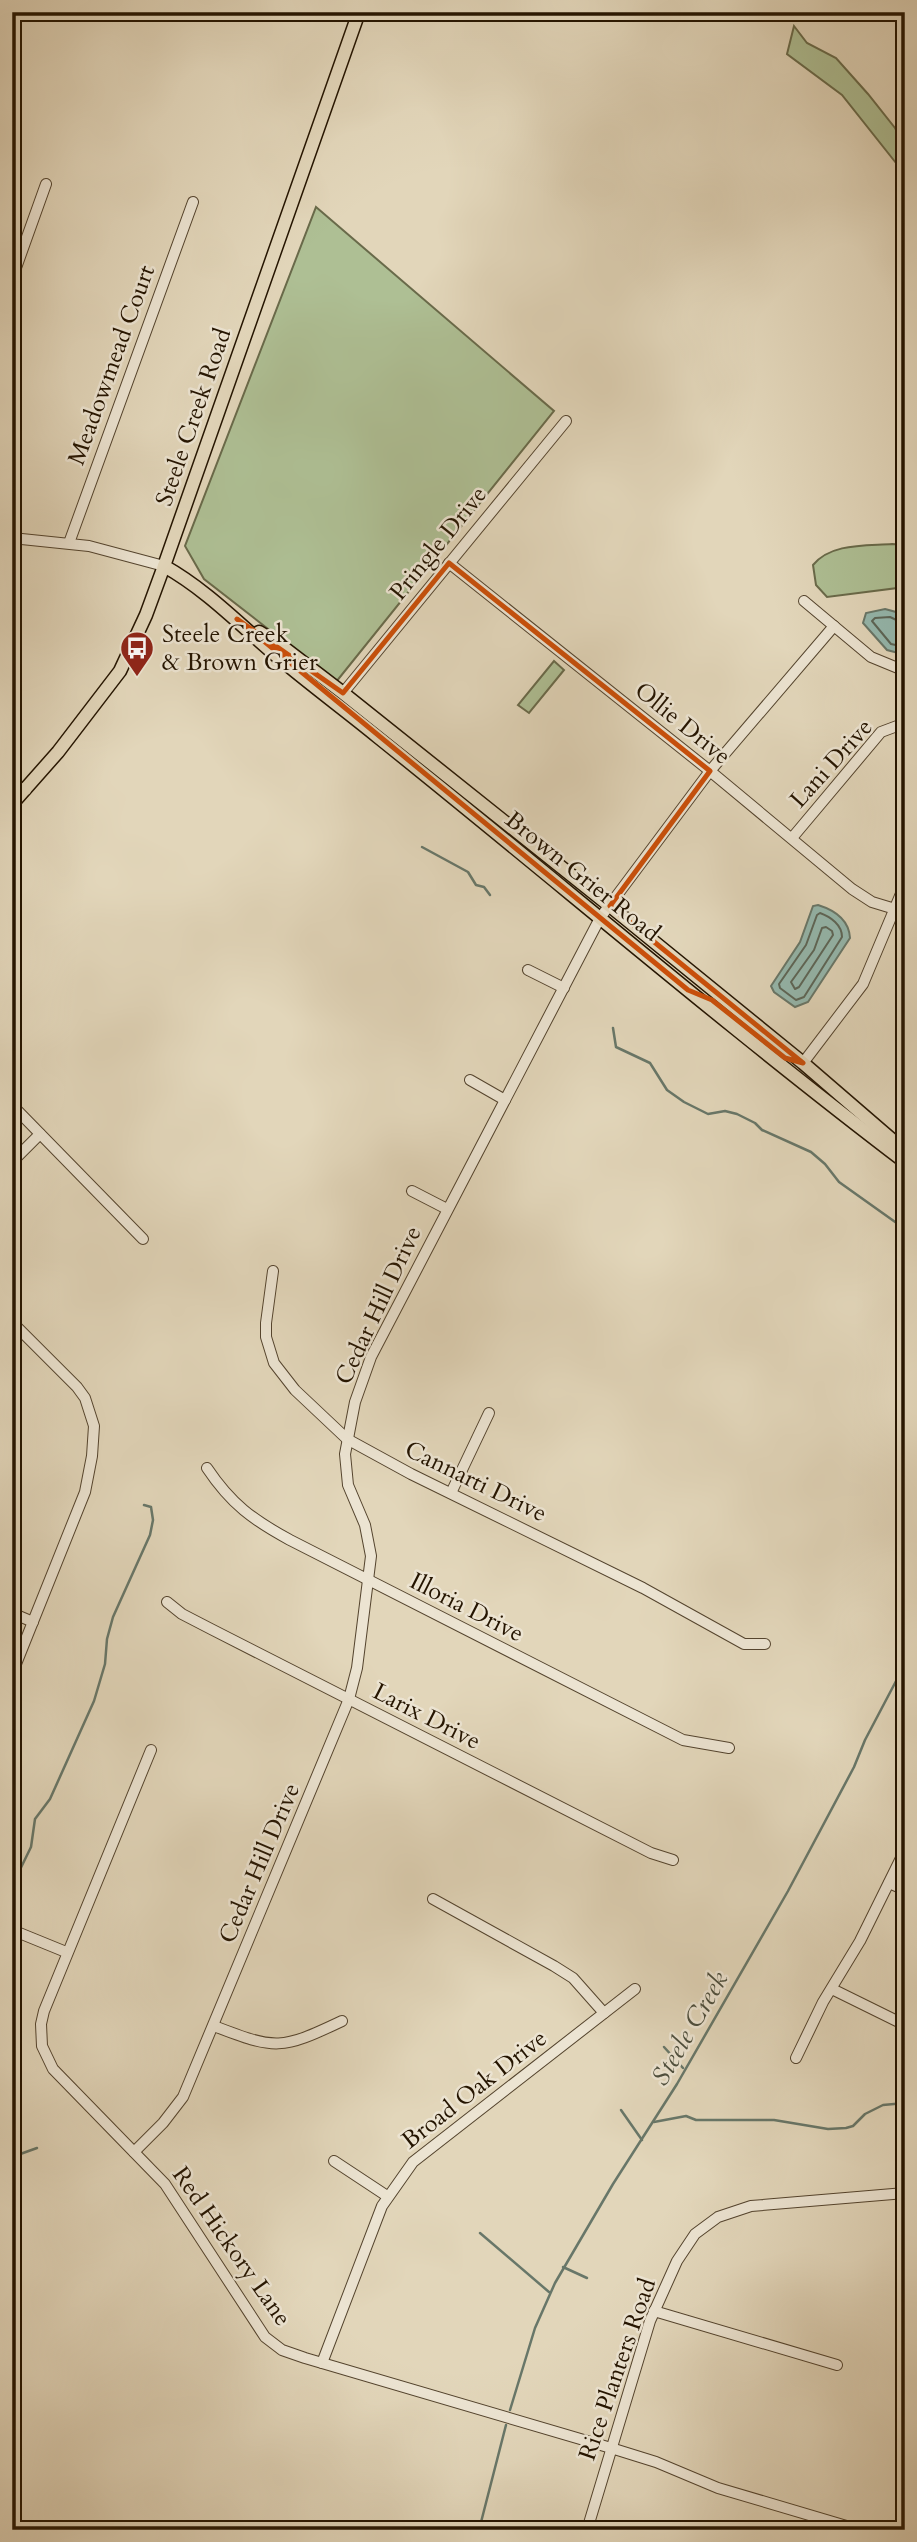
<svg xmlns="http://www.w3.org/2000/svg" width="917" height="2542" viewBox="0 0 917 2542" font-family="Cardo,serif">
  <rect width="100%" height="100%" fill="#e2d6ba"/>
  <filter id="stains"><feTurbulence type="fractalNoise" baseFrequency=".00286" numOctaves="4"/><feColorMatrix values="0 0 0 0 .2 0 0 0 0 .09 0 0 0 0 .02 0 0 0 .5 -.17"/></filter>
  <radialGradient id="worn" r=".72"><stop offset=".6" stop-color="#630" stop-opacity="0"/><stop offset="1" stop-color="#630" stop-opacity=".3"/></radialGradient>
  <g fill="#aebf94" stroke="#696a4a" stroke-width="2">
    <polygon points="794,26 807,43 836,58 868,94 895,128 905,146 905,234 898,200 896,163 842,95 787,54"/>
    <polygon points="316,207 554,411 336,682 204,579 185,546"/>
    <path d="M892,544L905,545V587L827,597L816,585L813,565C831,543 865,546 892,544Z"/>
    <polygon points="554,661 564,670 529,713 518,705"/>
  </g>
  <g fill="#95b9af" stroke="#687769" stroke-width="2">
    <polygon points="885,609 896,612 905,619 905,653 902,654 887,650 863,623 866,613"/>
    <path d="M818,905C834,910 849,920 850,938L808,1002L795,1007L774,992L771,986L800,942L813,906Z"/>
  </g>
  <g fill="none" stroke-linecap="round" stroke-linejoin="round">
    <g stroke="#5c6658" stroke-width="2">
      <polyline points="905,624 890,617 875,618 872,621 891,644 905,647"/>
      <path d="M820,913C831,917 842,925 842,937L804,997L796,1000L780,988L779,984L806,945L817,915Z"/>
      <polygon points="826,927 832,931 833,935 799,987 795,989 791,982 814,950 822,928"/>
    </g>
    <g stroke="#687769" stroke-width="2.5">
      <polyline points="422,847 468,872 476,885 484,887 490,895"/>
      <polyline points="613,1028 616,1047 650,1063 667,1090 684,1102 708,1114 725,1111 737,1114 755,1123 762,1130 811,1152 825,1164 839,1182 905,1229"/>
      <polyline points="12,1886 31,1847 35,1819 50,1799 94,1701 105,1664 107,1639 113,1617 150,1535 153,1520 151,1507 144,1505"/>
      <polyline points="664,2047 683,2068"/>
      <polyline points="621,2110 642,2140"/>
      <polyline points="654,2122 686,2116 696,2120 774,2120 828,2129 846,2128 853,2126 865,2114 883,2105 905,2103"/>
      <polyline points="12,2157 37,2148"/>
      <polyline points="480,2233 549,2292"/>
      <polyline points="563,2267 587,2278"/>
      <polyline points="510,2410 535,2328 555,2283 613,2184 677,2084 788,1891 854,1767 865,1740 905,1664"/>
      <polyline points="479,2530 506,2425"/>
    </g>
    <g stroke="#54442e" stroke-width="12">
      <g id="minor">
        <polyline points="12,279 46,184"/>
        <polyline points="12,538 89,546 164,566"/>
        <polyline points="69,543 193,202"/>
        <polyline points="449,563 710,771 852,889 872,902 895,909"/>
        <polyline points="804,601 871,657 905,671"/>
        <polyline points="343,693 566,421"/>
        <polyline points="12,785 26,790"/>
        <polyline points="792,838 881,732 905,723"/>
        <polyline points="528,970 564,988"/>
        <polyline points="803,1063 863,984 905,884"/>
        <polyline points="470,1080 505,1100"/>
        <polyline points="12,1105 143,1239"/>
        <polyline points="12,1162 40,1134"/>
        <polyline points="412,1191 447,1209"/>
        <polyline points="273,1271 266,1323 266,1337 274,1363 295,1390 347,1439 411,1474 643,1588 744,1644 765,1644"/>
        <polyline points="12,1322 77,1387 85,1398 94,1426 92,1456 85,1492 12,1674"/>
        <path d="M207,1468C231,1504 253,1520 290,1540L683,1740L729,1748"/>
        <polyline points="451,1493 489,1413"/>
        <polyline points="167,1602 182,1614 211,1629 651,1853 673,1860"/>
        <polyline points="12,1613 33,1622"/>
        <polyline points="151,1750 44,2011 41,2024 42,2046 53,2069 165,2184 265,2337 282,2350 305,2358 611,2448 656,2462 718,2488 860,2530"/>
        <polyline points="889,1883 905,1890"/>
        <polyline points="433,1899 554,1966 573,1978 604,2013"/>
        <polyline points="12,1930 66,1952"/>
        <polyline points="832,1989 905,2025"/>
        <path d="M214,2026C276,2050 281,2050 342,2021"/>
        <polyline points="796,2058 823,2002 860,1941 905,1850"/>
        <polyline points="134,2152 163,2123 183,2097 349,1699 357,1668 371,1556 365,1525 348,1485 345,1454 355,1402 371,1357 600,918 710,771 834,626"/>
        <polyline points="334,2161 387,2196"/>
        <polyline points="654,2311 837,2365"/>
        <polyline points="322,2363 382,2206 413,2162 635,1989"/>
        <polyline points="587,2530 650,2321 677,2261 695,2234 718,2217 751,2206 905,2193"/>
      </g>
    </g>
    <g stroke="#241400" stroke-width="15">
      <g id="major">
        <path d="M164,566C207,590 241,626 279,658C311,685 345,710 378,737C554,878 725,1025 905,1162"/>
        <polyline points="259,632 279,644 343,693 610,906 803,1063 905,1151"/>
        <polyline points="12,804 58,752 120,671 146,615 164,566 359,12"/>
      </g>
    </g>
    <use href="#minor" stroke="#ece4d2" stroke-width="10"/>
    <use href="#major" stroke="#e2d6ba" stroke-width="12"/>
  </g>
  <path fill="none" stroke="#cb4f0a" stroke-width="5" stroke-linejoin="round" d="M449,563L710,771L610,906L803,1063L785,1058L712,1000L688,990L237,619L343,693Z"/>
  <defs>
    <g id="bus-pin" transform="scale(1.75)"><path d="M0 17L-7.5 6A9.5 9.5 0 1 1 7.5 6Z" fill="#8f2418" stroke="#ece4d2"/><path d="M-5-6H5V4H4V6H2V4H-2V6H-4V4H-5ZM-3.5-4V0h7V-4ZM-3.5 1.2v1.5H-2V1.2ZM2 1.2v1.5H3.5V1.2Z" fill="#fff"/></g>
  </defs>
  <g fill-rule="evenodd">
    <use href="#bus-pin" x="137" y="648"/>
  </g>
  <g text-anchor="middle" stroke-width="5" stroke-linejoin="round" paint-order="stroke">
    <g font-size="24" fill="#241400" stroke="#ece4d2">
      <text transform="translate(111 365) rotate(-70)" y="8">Meadowmead Court</text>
      <text transform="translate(193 417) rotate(-71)" y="8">Steele Creek Road</text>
      <text transform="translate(438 543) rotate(-51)" y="8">Pringle Drive</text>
      <text transform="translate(683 723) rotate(39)" y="8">Ollie Drive</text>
      <text transform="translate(831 763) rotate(-48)" y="8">Lani Drive</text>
      <text transform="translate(583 876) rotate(39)" y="8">Brown Grier Road</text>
      <text transform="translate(378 1305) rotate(-65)" y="8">Cedar Hill Drive</text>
      <text transform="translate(476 1481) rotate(26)" y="8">Cannarti Drive</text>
      <text transform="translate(467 1607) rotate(27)" y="8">Illoria Drive</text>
      <text transform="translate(427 1716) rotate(27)" y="8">Larix Drive</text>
      <text transform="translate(259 1863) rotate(-67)" y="8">Cedar Hill Drive</text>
      <text transform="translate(474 2089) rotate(-38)" y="8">Broad Oak Drive</text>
      <text transform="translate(232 2246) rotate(55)" y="8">Red Hickory Lane</text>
      <text transform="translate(617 2369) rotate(-71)" y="8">Rice Planters Road</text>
    </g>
    <g font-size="24" fill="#241400" stroke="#ece4d2" text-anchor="start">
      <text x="162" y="642">Steele Creek<tspan x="162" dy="28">&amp; Brown Grier</tspan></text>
    </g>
    <g font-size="26" font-style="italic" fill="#4c4e3d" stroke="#ece4d2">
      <text transform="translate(689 2028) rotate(-60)" y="9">Steele Creek</text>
    </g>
  </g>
  <rect width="917" height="2542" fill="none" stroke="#e2d6ba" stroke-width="42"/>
  <rect x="14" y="14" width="889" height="2514" fill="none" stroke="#241400" stroke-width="3.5"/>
  <rect x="21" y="21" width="875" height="2500" fill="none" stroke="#241400" stroke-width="2"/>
  <rect width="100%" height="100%" filter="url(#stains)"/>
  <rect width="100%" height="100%" fill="url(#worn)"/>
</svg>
